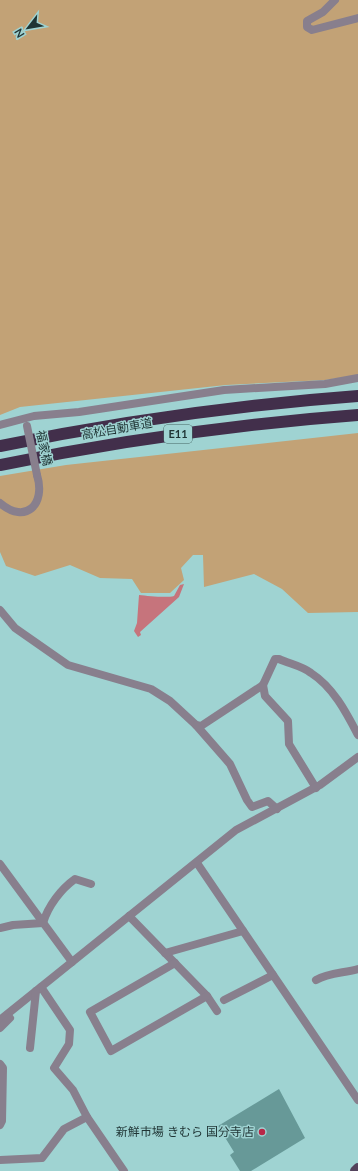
<svg xmlns="http://www.w3.org/2000/svg" width="358" height="1171" viewBox="0 0 358 1171" font-family="Lato,'Noto Sans JP',sans-serif">
  <rect width="100%" height="100%" fill="#9fd3d2"/>
  <g fill="#c2a276">
    <polygon points="0,0 358,0 358,375 325,380 226,385 20,407 0,415"/>
    <polygon points="358,433 358,612 308,613 282,589 254,574 204,587 203,555 193,555 181,568 184,580 170,593 141,593 132,579 100,578 70,565 35,576 6,566 0,552 0,476 66,465"/>
  </g>
  <path fill="#c6747c" d="M184,584L179,597L140,632L141,635L138,637L134,631L137,623L139,595C148,596 167,598 174,596L180,585Z"/>
  <polygon fill="#679998" points="279,1089 305,1138 251,1171 240,1171 230,1155 234,1152 218,1126"/>
  <g fill="none" stroke-linecap="round" stroke-linejoin="round">
    <g stroke="#887f8d" stroke-width="8">
      <polyline points="335,0 323,12 307,21 307,27 312,30 358,18"/>
      <polyline points="0,425 34,416 79,412 224,390 325,384 358,378"/>
      <path d="M0,503C26,525 46,504 37,475"/>
      <path d="M0,610L15,628L68,665L151,689L170,701L196,725L201,726L263,685L275,659H279C290,664 302,666 311,673C333,687 346,712 358,735"/>
      <polyline points="263,685 265,696 288,721 289,744 316,788"/>
      <polyline points="196,725 230,764 247,800 252,807 268,801 277,809"/>
      <polyline points="197,863 358,1100"/>
      <polyline points="0,864 72,962"/>
      <polyline points="129,916 207,996 217,1011"/>
      <path d="M0,928L13,925L43,923C48,906 61,889 75,879L91,884"/>
      <polyline points="165,953 243,931"/>
      <polyline points="175,963 90,1012 111,1051 207,996"/>
      <path d="M316,980C328,973 344,973 358,969"/>
      <polyline points="41,987 70,1030 69,1044 54,1068 73,1090 87,1117"/>
      <polyline points="224,1000 273,975"/>
      <polyline points="0,1020 236,830 320,785 358,757"/>
      <polyline points="0,1028 10,1018"/>
      <polyline points="30,1048 36,991"/>
      <polyline points="0,1064 3,1068 2,1121 0,1125"/>
      <polyline points="0,1160 42,1158 64,1129 87,1117 124,1171"/>
    </g>
    <polyline stroke="#54435c" stroke-width="10" points="355,1171 358,1168"/>
    <g stroke="#422f4b" stroke-width="12">
      <path d="M0,446C118,422 237,405 358,396"/>
      <path d="M0,465C118,441 237,424 358,415"/>
    </g>
    <polyline stroke="#887f8d" stroke-width="8" points="27,426 37,475"/>
  </g>
  <circle fill="#b82747" stroke="#9fd3d2" stroke-width="1.5" cx="262" cy="1132" r="4"/>
  <g text-anchor="middle" stroke-width="3" stroke-linejoin="round" paint-order="stroke">
    <rect fill="#9fd3d2" stroke="#456463" stroke-width="1" x="164" y="425" width="28" height="18" rx="3"/>
    <g font-size="11" font-weight="bold" fill="#1f3434">
      <text x="178" y="438">E11</text>
    </g>
    <g font-size="12" fill="#1f3434" stroke="#9fd3d2">
      <text transform="translate(117 429) rotate(-10)" y="4">高松自動車道</text>
      <text transform="translate(44 448) rotate(78)" y="4">福家橋</text>
    </g>
    <g font-size="12" fill="#1f3434" stroke="#9fd3d2" text-anchor="end">
      <text x="254" y="1136">新鮮市場 きむら 国分寺店</text>
    </g>
  </g>
  <g transform="translate(28 28) rotate(239)" stroke="#9fd3d2" stroke-width="3" paint-order="stroke">
  <path d="M0-3L7 15L0 10L-7 15Z" fill="#1f3434"/>
  <text y="-6" font-size="11" font-weight="bold" text-anchor="middle" fill="#1f3434">N</text>
  </g>
</svg>
